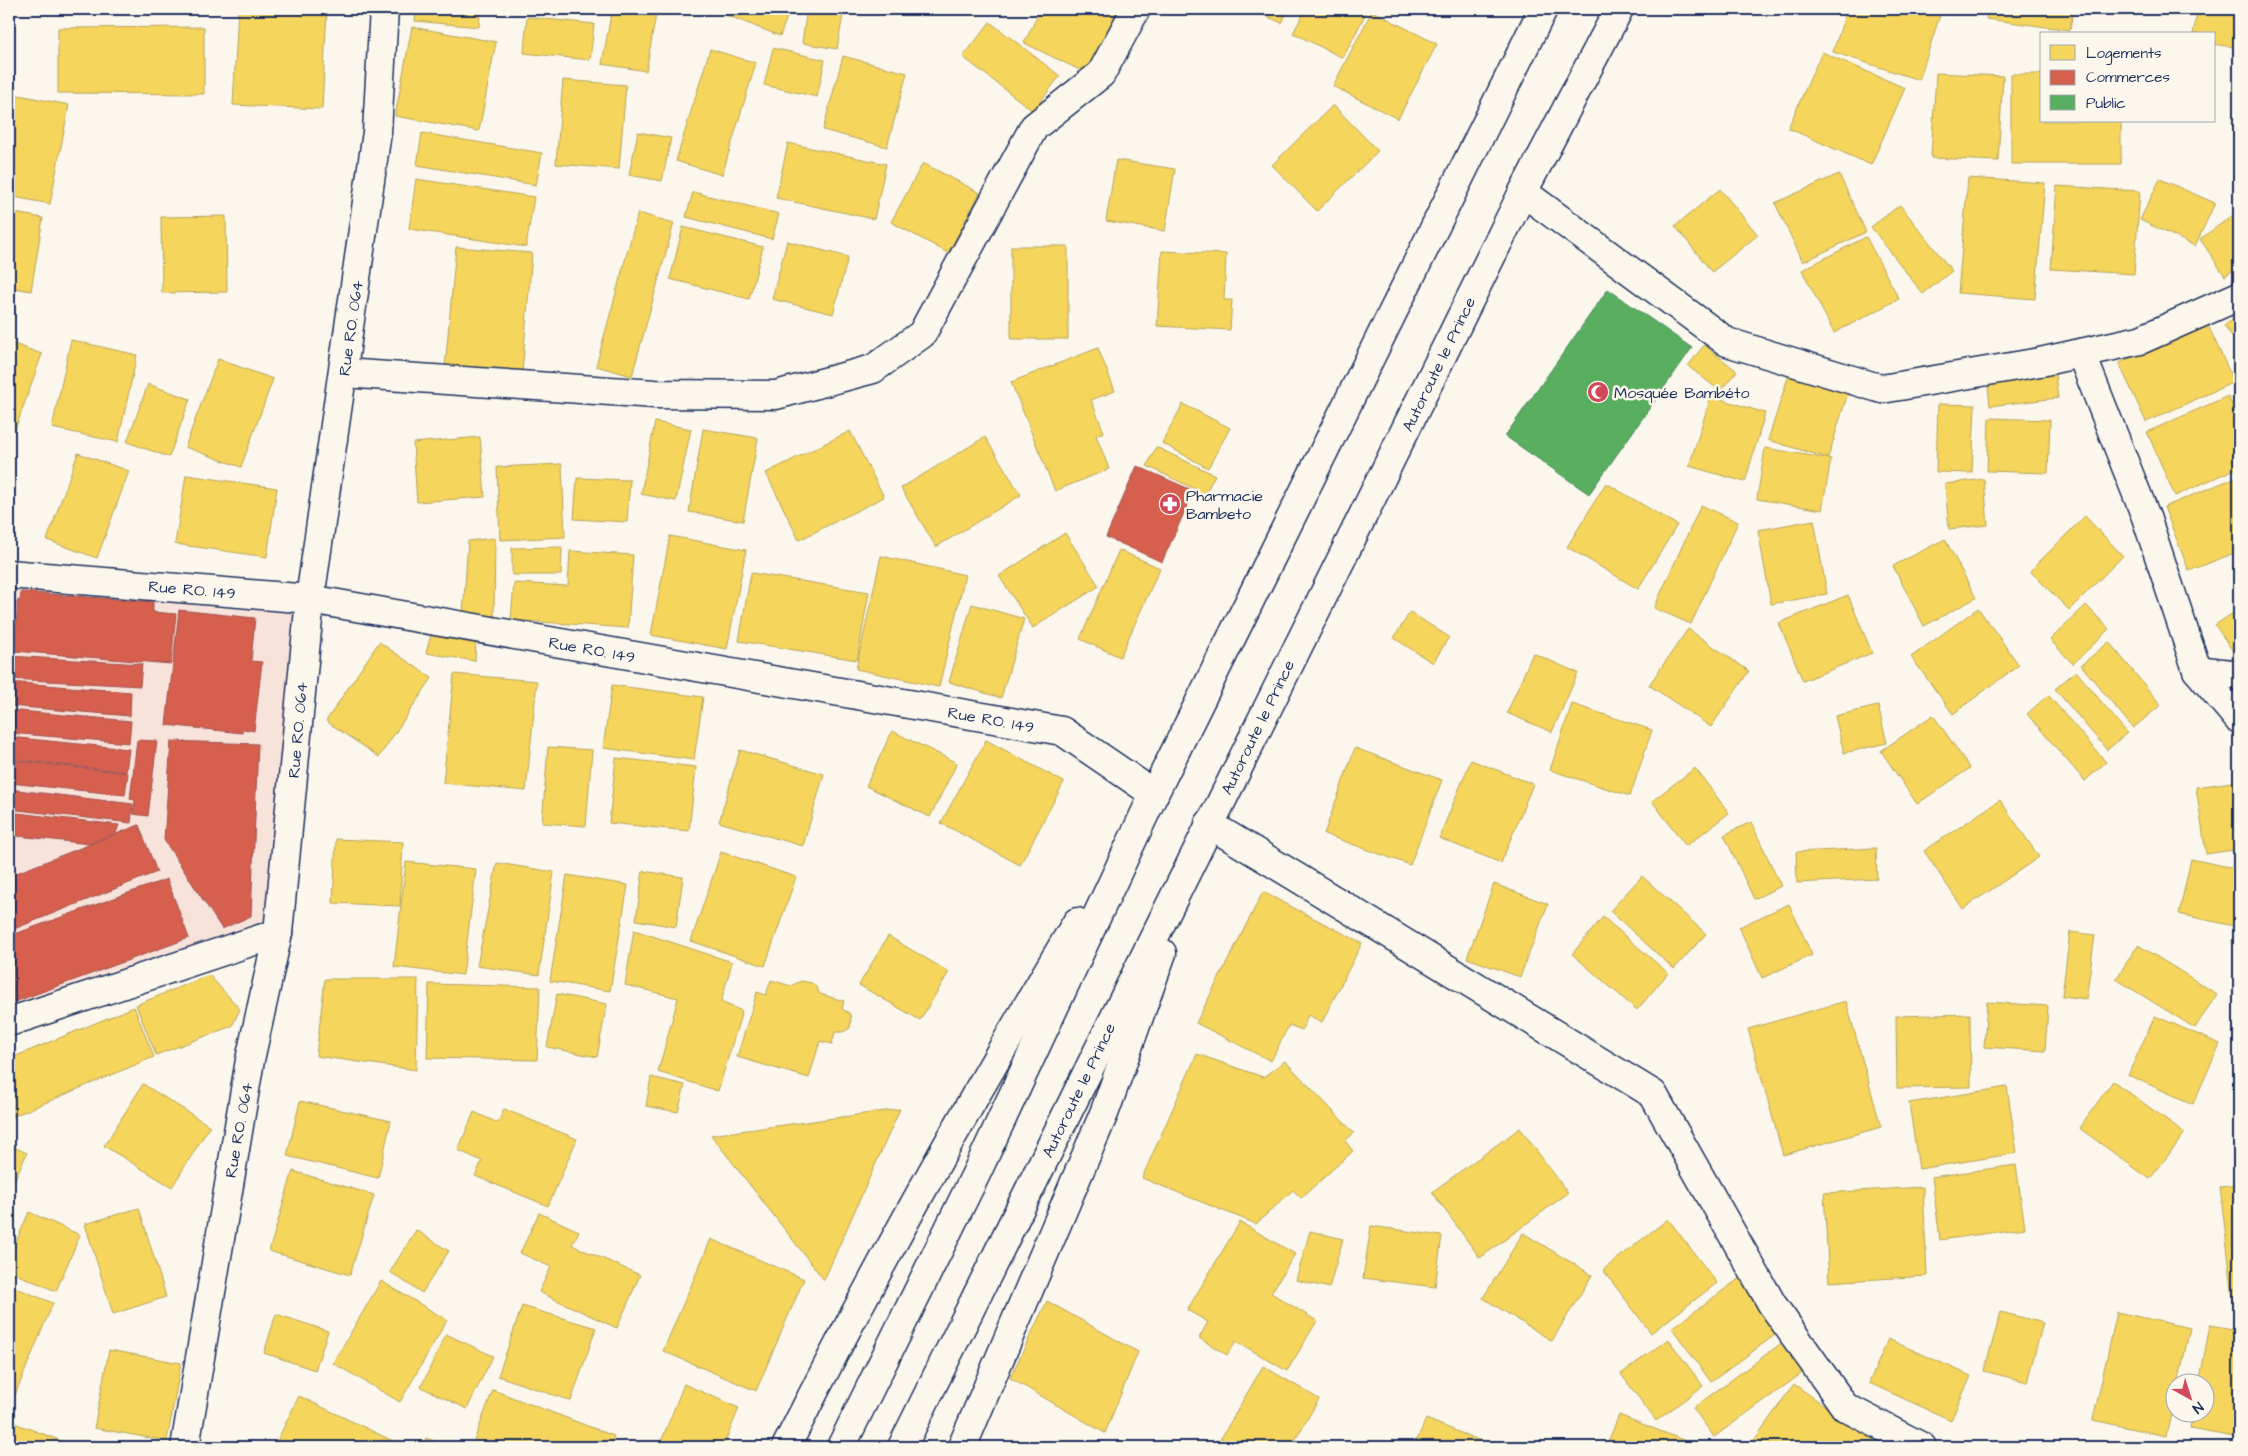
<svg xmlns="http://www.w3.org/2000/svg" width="2248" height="1456" viewBox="0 0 2248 1456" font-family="'Architects Daughter',sans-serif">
  <rect width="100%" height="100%" fill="#fbf7ec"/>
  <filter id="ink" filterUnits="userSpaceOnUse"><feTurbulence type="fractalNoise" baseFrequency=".02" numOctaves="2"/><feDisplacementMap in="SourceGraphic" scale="10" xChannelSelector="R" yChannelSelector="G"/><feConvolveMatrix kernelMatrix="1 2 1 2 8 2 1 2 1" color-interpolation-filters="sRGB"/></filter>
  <g filter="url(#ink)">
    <polygon fill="#f8e3da" points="9,586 300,613 263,931 9,1015"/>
    <g fill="#f6d55c" stroke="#b4a35d">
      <polygon points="238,9 327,9 322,109 233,105"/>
      <polygon points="416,9 480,9 479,27 415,21"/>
      <polygon points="612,9 657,9 646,71 602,64"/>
      <polygon points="711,9 790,9 780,36"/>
      <polygon points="807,9 844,9 837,49 802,43"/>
      <polygon points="1041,9 1118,9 1086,73 1024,43"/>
      <polygon points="1249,9 1288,9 1282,23"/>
      <polygon points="1306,9 1368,9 1343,58 1293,33"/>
      <polygon points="1847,9 1942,9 1919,80 1833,52"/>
      <polygon points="1988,9 2073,9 2070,30 1986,19"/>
      <polygon points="2198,9 2239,9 2239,48 2214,44 2214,34 2193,34"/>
      <polygon points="1372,11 1437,44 1398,119 1333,86"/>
      <polygon points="527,17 594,24 590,60 524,53"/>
      <polygon points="990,22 1060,76 1033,111 963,57"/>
      <polygon points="204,27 204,94 58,93 58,28"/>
      <polygon points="412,27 496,42 479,131 395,116"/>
      <polygon points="773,48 825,60 817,97 764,85"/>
      <polygon points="710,49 756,63 722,175 676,161"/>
      <polygon points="1822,52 1905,88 1871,165 1788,128"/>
      <polygon points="843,56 907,73 887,147 823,130"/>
      <polygon points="1936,73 2003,76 1998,161 1931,158"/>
      <polygon points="2011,74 2042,74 2042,121 2121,121 2121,164 2011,164"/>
      <polygon points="563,80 626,85 619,169 556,164"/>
      <polygon points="9,93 69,105 50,204 9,196"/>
      <polygon points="1333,105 1378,151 1317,211 1272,165"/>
      <polygon points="638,132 671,138 662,181 629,175"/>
      <polygon points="422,133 542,153 536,185 417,165"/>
      <polygon points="788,143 886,164 874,219 776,198"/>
      <polygon points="1116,160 1175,169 1165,231 1106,221"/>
      <polygon points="923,163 980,193 948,253 891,222"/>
      <polygon points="1839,174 1866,232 1803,262 1775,203"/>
      <polygon points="1968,178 2045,183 2035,299 1958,293"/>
      <polygon points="416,179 534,197 526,247 409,229"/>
      <polygon points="2160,179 2215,203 2195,246 2140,220"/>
      <polygon points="2057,186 2140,191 2134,274 2051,269"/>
      <polygon points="1720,189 1758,235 1712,272 1675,226"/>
      <polygon points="693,192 779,214 772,239 686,217"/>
      <polygon points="1900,205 1952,271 1923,294 1871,227"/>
      <polygon points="2239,211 2239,266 2225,276 2200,239"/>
      <polygon points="9,212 43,218 31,291 9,287"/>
      <polygon points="638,213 674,223 632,376 596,366"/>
      <polygon points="226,216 227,292 162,293 161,217"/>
      <polygon points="683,227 763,247 749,299 670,279"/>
      <polygon points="1866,237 1899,299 1834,333 1802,270"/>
      <polygon points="787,241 848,257 833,314 772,299"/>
      <rect x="1011" y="246" width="57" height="93"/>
      <polygon points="456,247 532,253 522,373 445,368"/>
      <polygon points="1162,251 1226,254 1224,300 1232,300 1230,330 1157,326"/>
      <polygon points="2239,314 2239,346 2224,326"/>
      <polygon points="2207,323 2234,382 2146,422 2119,363"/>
      <polygon points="71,340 137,355 118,442 52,428"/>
      <polygon points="9,342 42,354 15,430 9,428"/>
      <polygon points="1704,345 1737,371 1720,391 1688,366"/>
      <polygon points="1098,348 1115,391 1091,400 1104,432 1096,435 1109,469 1055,491 1011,382"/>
      <polygon points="218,359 273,379 241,467 185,447"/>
      <polygon points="2054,367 2058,398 1990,406 1987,375"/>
      <polygon points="1791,368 1850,386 1828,458 1768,440"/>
      <polygon points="148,384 190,399 169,457 127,442"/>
      <polygon points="1711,396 1765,413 1745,482 1689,466"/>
      <polygon points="2228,396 2239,421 2239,467 2175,496 2147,432"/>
      <polygon points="1183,404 1230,428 1208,468 1162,443"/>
      <polygon points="1938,404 1975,405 1972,473 1936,472"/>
      <polygon points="1989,418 2050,420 2048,473 1987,471"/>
      <polygon points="655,422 691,429 676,501 641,494"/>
      <polygon points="703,429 758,438 743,521 689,512"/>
      <polygon points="850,431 884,497 799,540 766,473"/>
      <polygon points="480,437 485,497 417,502 413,443"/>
      <polygon points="985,437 1021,495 936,547 901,488"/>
      <polygon points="1156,447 1215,475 1205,494 1147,466"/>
      <polygon points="1765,448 1831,459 1822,510 1757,499"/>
      <polygon points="78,453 129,471 97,558 47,540"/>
      <polygon points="562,464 565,537 500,540 497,467"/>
      <polygon points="186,475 277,488 267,557 175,544"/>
      <polygon points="2239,476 2239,551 2189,571 2164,507"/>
      <polygon points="577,478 630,480 627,522 574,519"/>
      <polygon points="1984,479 1988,525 1949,529 1945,484"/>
      <polygon points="1606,483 1677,525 1638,589 1567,547"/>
      <polygon points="1701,505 1738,522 1691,624 1654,608"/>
      <polygon points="2085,516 2123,556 2069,610 2030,571"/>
      <polygon points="1814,520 1827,594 1771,604 1758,530"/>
      <polygon points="1065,533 1099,586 1033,628 999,576"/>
      <polygon points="670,536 746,550 727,649 651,635"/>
      <polygon points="495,538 494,617 463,614 468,541"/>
      <polygon points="1945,539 1976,598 1924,626 1893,566"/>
      <polygon points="562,547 561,575 512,575 512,548"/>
      <polygon points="1119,550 1160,568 1120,657 1080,639"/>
      <polygon points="570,551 633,555 628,628 511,620 514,583 568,586"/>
      <polygon points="881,556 965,575 939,687 856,669"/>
      <polygon points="751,573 869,592 857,660 739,641"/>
      <polygon points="1848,595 1872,653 1803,681 1779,623"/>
      <polygon points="972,604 1024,619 1001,698 949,682"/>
      <polygon points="2086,605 2109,629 2073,664 2050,640"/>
      <polygon points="1978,608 2019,665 1953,714 1911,657"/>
      <polygon points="2239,609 2239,660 2215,625"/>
      <polygon points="1410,612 1449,637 1433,663 1394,638"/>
      <polygon points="1688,629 1749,671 1711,727 1649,685"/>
      <polygon points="431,635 476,639 475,661 426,653"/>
      <polygon points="379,642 432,678 379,757 326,721"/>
      <polygon points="2109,642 2161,705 2133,728 2081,665"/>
      <polygon points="1533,653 1578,673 1552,732 1507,713"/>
      <polygon points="2076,671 2127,733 2107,750 2055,689"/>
      <polygon points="454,674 537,681 526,791 443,783"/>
      <polygon points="612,685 703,697 694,760 603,748"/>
      <polygon points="2048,695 2106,762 2085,781 2027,714"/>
      <polygon points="1572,704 1652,730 1630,796 1550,770"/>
      <polygon points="1878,706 1887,743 1844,753 1835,716"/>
      <polygon points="1933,715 1970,768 1917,804 1881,751"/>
      <polygon points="892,731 957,763 930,817 866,786"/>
      <polygon points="986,740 1064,782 1020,865 941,823"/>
      <polygon points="548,747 592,750 586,826 542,823"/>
      <polygon points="1355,748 1442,780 1410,865 1324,834"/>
      <polygon points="740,750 824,774 803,846 719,822"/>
      <polygon points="616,758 696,767 689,831 609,823"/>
      <polygon points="1471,760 1533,784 1501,863 1439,838"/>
      <polygon points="1695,768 1729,813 1686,846 1652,801"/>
      <polygon points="2239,781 2239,849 2206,854 2196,787"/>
      <polygon points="2000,800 2039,857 1963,909 1924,851"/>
      <polygon points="1751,822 1781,886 1754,899 1724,835"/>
      <polygon points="336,839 403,842 400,906 333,903"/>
      <polygon points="1876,848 1877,879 1797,883 1796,852"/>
      <polygon points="721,852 796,877 765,966 691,941"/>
      <polygon points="2191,859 2239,869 2239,927 2179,914"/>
      <polygon points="406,862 476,869 463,975 394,967"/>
      <polygon points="497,863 554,872 539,975 477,966"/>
      <polygon points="643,871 683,877 676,927 636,920"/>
      <polygon points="567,875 628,885 610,991 550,981"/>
      <polygon points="1642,876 1706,934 1674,969 1610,911"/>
      <polygon points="1494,884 1548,904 1520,977 1467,958"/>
      <polygon points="1263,892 1362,943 1322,1022 1308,1015 1302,1030 1289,1025 1271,1061 1196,1023"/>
      <polygon points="1789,904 1812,955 1762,978 1739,927"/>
      <polygon points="1603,917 1668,973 1637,1010 1572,954"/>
      <polygon points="634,930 732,962 721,1002 742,1011 718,1091 658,1072 678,998 625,985"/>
      <polygon points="2070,932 2095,935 2086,999 2062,996"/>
      <polygon points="888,936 949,972 920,1020 859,985"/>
      <polygon points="2138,945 2217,994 2195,1028 2116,979"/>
      <polygon points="209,975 240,1009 232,1026 156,1055 136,1005"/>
      <polygon points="325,979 418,979 416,1070 316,1056"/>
      <polygon points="771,980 791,986 801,981 812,983 816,987 820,994 844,1001 842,1009 849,1013 851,1017 850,1028 843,1032 835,1032 832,1044 820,1041 809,1078 737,1057 757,992 766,995"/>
      <polygon points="429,984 540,987 537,1060 427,1058"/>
      <polygon points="557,994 607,1004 597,1057 547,1047"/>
      <polygon points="1846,1001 1881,1127 1783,1155 1748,1029"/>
      <polygon points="1987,1002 2048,1006 2045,1051 1984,1047"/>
      <polygon points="134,1007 154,1057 9,1118 9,1059"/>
      <polygon points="1970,1014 1971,1087 1897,1088 1896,1016"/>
      <polygon points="2155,1016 2220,1044 2193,1104 2128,1075"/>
      <polygon points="1197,1054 1263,1077 1285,1061 1354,1133 1345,1141 1353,1151 1301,1198 1293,1190 1256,1224 1142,1178"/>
      <polygon points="651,1077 685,1085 678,1112 646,1106"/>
      <polygon points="2113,1081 2185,1133 2150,1179 2079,1128"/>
      <polygon points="143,1084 210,1126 172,1187 104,1146"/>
      <polygon points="2007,1087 2017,1153 1919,1169 1909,1103"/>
      <polygon points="300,1101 391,1121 378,1178 287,1156"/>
      <polygon points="504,1109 577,1139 548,1206 475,1176 482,1161 458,1150 474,1112 498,1123"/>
      <polygon points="900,1109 824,1280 711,1135"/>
      <polygon points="1520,1128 1568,1193 1480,1258 1432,1192"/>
      <polygon points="9,1145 27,1153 9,1192"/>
      <polygon points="2016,1165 2025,1228 1940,1240 1932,1177"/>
      <polygon points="293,1171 374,1195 350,1275 269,1251"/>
      <polygon points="2239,1185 2239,1305 2234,1306 2220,1187"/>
      <polygon points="1923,1187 1927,1276 1829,1282 1824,1193"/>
      <polygon points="139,1208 166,1297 113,1314 85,1224"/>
      <polygon points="29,1212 80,1235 56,1291 9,1271 9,1258"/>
      <polygon points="539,1213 579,1231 572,1245 640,1275 617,1328 539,1292 551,1267 520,1253"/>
      <polygon points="1668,1219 1717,1283 1651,1333 1603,1270"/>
      <polygon points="1240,1222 1295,1254 1271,1293 1317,1321 1287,1371 1236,1341 1227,1355 1199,1338 1208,1322 1187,1310"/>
      <polygon points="1371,1226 1442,1236 1435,1287 1363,1278"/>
      <polygon points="416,1230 449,1251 422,1293 390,1272"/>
      <polygon points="1310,1231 1343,1239 1329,1288 1296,1280"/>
      <polygon points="1523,1233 1592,1275 1552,1341 1483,1298"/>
      <polygon points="711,1239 804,1279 756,1391 663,1351"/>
      <polygon points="1740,1278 1779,1332 1711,1382 1672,1328"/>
      <polygon points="381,1281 447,1320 400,1402 333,1363"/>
      <polygon points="9,1285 53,1303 15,1395 9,1393"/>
      <polygon points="1047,1301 1138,1352 1105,1433 1010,1378"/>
      <polygon points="522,1306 596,1328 571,1401 498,1376"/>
      <polygon points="2001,1312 2043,1323 2027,1382 1984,1371"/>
      <polygon points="2117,1312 2190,1328 2178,1384 2176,1384 2176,1393 2166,1436 2093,1420"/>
      <polygon points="276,1314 328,1331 315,1370 264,1353"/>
      <polygon points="2210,1325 2239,1330 2239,1438 2190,1429 2193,1414 2206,1414 2206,1384 2199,1384"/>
      <polygon points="446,1334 493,1356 467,1409 421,1387"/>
      <polygon points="1668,1339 1703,1386 1656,1421 1621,1374"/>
      <polygon points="1888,1339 1971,1376 1951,1420 1869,1383"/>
      <polygon points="1783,1342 1805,1371 1714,1437 1693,1408"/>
      <polygon points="109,1350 181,1363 167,1441 94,1428"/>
      <polygon points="1263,1366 1319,1399 1291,1447 1216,1447"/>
      <polygon points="684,1384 739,1408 723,1447 659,1447"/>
      <polygon points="1794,1384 1883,1447 1750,1446"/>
      <polygon points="493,1390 614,1436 610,1447 472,1446"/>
      <polygon points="299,1396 393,1441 390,1447 274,1447"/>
      <polygon points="1619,1415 1701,1447 1606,1447"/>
      <polygon points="1426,1419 1496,1447 1414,1447"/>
      <polygon points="9,1421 75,1446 75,1447 9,1447"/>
      <polygon points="426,1438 449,1447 422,1447"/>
    </g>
    <g fill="#d6604d" stroke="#9e5152">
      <polygon points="1137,466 1194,491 1162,562 1106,537"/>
      <polygon points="21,592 153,602 153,612 176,614 171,664 14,651 18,600 20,601"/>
      <polygon points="9,601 16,602 10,655 9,655"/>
      <polygon points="179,610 255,618 251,661 262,662 254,731 243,729 242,733 166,725"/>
      <polygon points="9,656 142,664 140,686 9,679"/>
      <polygon points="9,682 131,692 130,716 9,706"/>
      <polygon points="9,710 131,721 129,743 9,733"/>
      <polygon points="9,737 129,749 126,772 9,759"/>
      <polygon points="137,740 157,741 148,816 133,814 135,800 130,799"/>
      <polygon points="171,741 258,744 251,916 222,929 164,840"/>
      <polygon points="9,760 128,773 125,795 9,783"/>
      <polygon points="9,789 133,804 131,823 9,809"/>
      <polygon points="9,812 119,825 116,833 89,844 9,835"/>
      <polygon points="139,825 157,872 9,931 9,876"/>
      <polygon points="9,842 13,842 12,874 9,875"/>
      <polygon points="167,879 189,938 9,1004 9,936"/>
    </g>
    <polygon fill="#5aae61" stroke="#478860" points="1608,289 1692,348 1589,494 1505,436"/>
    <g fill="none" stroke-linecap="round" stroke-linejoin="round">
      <g stroke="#1b2f5e" stroke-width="31">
        <g id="minor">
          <polyline points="1523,192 1727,342 1882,389 2040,362 2140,340 2239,296"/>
          <polyline points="2081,353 2146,517 2197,670 2239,720"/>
          <polyline points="343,373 655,394 776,395 873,369 922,334 1034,127 1101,74 1136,9"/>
          <polyline points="9,574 310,599 1062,731 1154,794"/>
          <polyline points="2197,670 2239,675"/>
          <polyline points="1209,824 1653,1094 1772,1304 1845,1407 1922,1447"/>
          <polyline points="9,1022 278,933"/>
        </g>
      </g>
      <g stroke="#1b2f5e" stroke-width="31">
        <polyline id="tertiary" points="185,1447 250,1060 278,933 310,599 377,132 384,9"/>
      </g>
      <g stroke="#1b2f5e" stroke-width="31">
        <g id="primary">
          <path d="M786,1447C876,1268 974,1094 1077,922"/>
          <polyline points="841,1447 976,1174 1154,794 1543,9"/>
          <polyline points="902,1447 1523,192 1619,9"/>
          <polyline points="962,1447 1105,1111 1162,953"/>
        </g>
      </g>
      <use href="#minor" stroke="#fbf7ec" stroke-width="28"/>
      <use href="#tertiary" stroke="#fbf7ec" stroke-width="28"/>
      <use href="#primary" stroke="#fbf7ec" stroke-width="28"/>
    </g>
  </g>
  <defs>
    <g id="mosque-disc" transform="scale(1.125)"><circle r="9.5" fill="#d1495b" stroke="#fbf7ec"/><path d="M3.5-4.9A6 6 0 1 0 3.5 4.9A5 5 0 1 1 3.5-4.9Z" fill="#fff"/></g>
    <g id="pharmacy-disc" transform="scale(1.125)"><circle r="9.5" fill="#d1495b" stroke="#fbf7ec"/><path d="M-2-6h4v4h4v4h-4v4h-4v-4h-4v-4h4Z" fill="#fff"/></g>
  </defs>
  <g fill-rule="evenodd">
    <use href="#mosque-disc" x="1598" y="392"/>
    <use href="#pharmacy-disc" x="1170" y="504"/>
  </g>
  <g text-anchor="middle" stroke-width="5" stroke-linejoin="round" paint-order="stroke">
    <g font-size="16" fill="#1b2f5e" stroke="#fbf7ec">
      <text transform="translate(350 328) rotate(-82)" y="6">Rue RO. 064</text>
      <text transform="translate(1438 364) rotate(-64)" y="6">Autoroute le Prince</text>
      <text transform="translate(192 589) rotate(5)" y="6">Rue RO. 149</text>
      <text transform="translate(592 649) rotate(10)" y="6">Rue RO. 149</text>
      <text transform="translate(991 719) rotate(10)" y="6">Rue RO. 149</text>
      <text transform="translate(1257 727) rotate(-64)" y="6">Autoroute le Prince</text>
      <text transform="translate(297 730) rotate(-85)" y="6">Rue RO. 064</text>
      <text transform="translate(1078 1090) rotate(-64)" y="6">Autoroute le Prince</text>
      <text transform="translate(238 1130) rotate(-80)" y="6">Rue RO. 064</text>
    </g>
    <g font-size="16" fill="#1b2f5e" stroke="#fbf7ec" text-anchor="start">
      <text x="1614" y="398">Mosquée Bambéto</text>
      <text x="1186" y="501">Pharmacie<tspan x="1186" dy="18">Bambeto</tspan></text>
    </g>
  </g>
  <rect width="2248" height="1456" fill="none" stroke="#fbf7ec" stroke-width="30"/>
  <rect x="15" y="15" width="2218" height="1426" fill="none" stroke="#1b2f5e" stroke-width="2" filter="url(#ink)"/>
  <rect x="2040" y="32" width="175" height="90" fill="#fbf7ec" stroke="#a1a7b3"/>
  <rect x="2050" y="45" width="25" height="15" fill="#f6d55c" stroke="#a1a7b3"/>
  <text x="2086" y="58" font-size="15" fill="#1b2f5e">Logements</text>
  <rect x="2050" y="70" width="25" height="15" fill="#d6604d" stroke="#a1a7b3"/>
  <text x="2086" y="82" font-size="15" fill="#1b2f5e">Commerces</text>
  <rect x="2050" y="95" width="25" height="15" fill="#5aae61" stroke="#a1a7b3"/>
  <text x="2086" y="108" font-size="15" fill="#1b2f5e">Public</text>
  <g transform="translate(2190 1398) rotate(141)"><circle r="24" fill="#fbf7ec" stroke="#a1a7b3"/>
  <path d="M0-4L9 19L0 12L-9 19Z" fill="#d1495b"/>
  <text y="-8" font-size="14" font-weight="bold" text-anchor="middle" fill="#1b2f5e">N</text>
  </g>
</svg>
